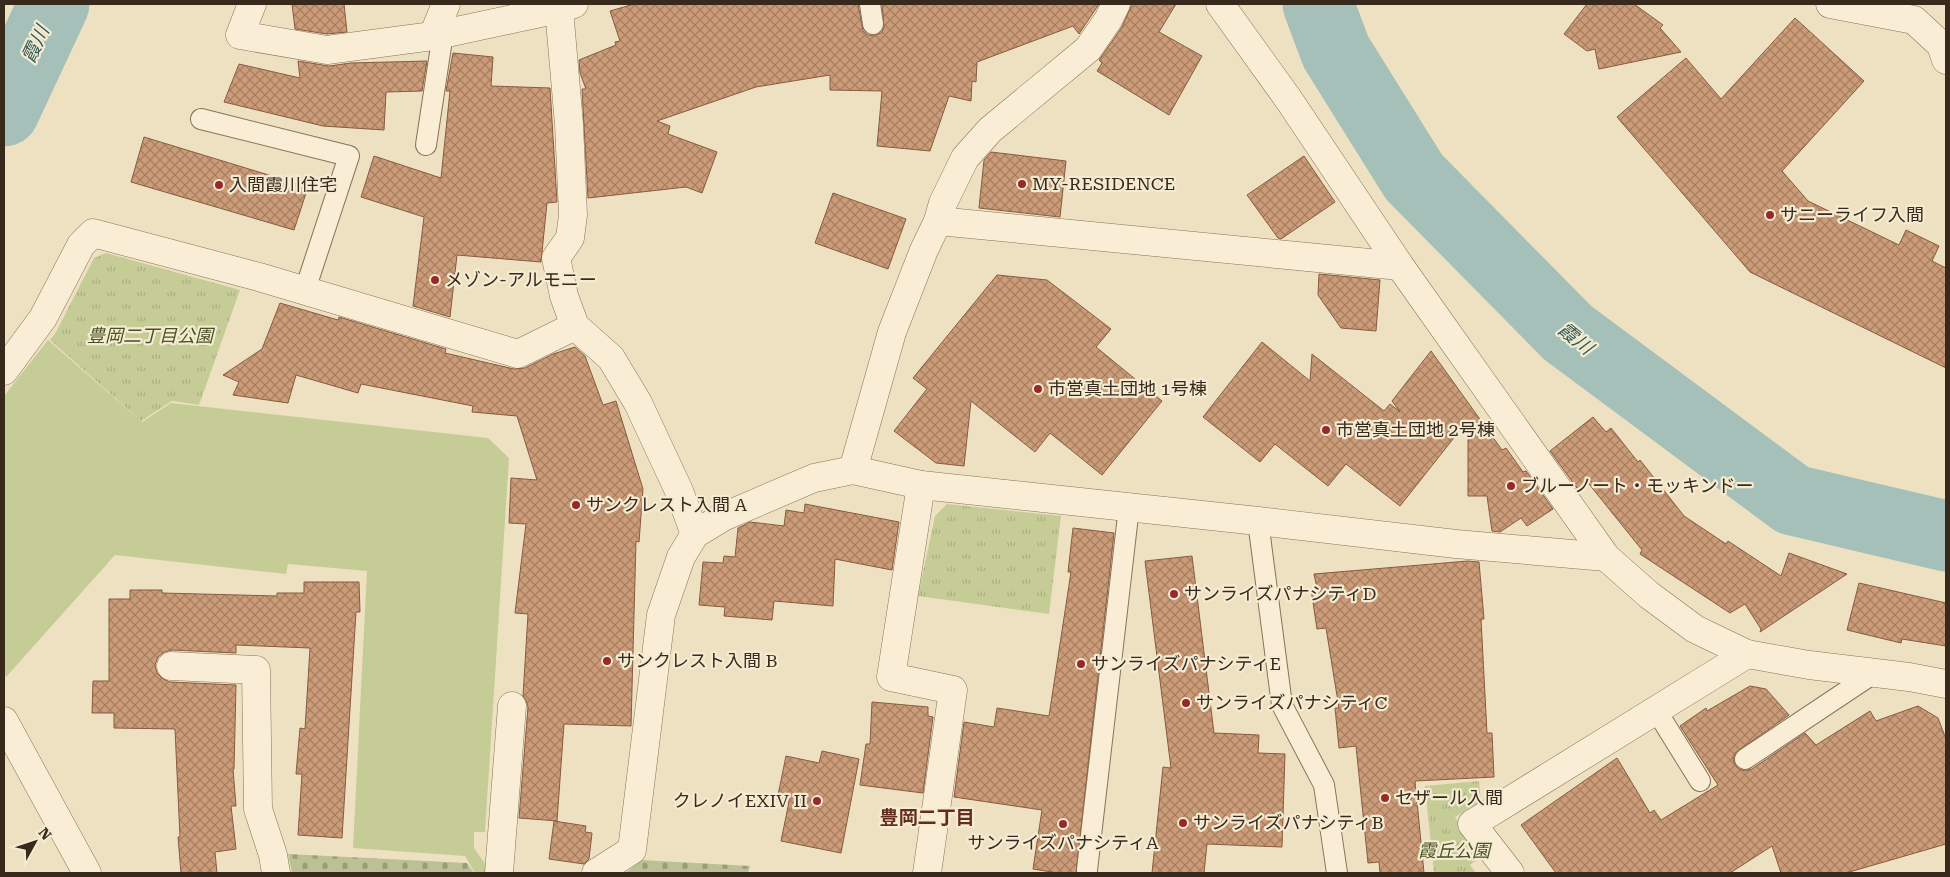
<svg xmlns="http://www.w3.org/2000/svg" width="1950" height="877" viewBox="0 0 1950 877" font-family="'Roboto Serif','Noto Sans JP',serif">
  <defs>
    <pattern id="cemetery-stones" width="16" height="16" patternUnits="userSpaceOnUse" patternTransform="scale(1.25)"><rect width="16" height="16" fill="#bbc195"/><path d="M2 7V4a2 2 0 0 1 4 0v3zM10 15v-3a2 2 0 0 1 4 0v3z" fill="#999d79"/></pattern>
    <pattern id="park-tufts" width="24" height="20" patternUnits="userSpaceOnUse" patternTransform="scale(1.25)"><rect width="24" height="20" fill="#c6cc96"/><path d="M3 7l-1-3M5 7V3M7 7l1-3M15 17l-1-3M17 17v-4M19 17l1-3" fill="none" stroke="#abaf81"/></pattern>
    <pattern id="building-cross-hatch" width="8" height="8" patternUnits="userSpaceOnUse" patternTransform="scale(1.25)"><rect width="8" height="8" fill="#cc9b78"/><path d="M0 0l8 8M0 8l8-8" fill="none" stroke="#a67f62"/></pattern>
  </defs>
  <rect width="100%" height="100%" fill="#eee1c2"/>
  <polygon fill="#c6cc96" points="48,340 142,422 171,403 488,438 509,458 485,832 474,832 474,848 490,871 485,873 475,873 465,856 353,848 367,571 288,564 286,574 115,555 6,677 4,673 4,396"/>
  <g fill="url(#cemetery-stones)">
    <polygon points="288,854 467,863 474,873 292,873"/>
    <polygon points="642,860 750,866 748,873 625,873"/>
  </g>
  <g fill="url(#park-tufts)">
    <polygon points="106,253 240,290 199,405 172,401 141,421 50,340 56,332 94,258"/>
    <polygon points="947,504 1061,516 1049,614 918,596 935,516"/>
    <polygon points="1479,781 1481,802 1455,817 1484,855 1470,865 1476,873 1434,873 1425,786"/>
  </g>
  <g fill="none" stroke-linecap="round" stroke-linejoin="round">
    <g stroke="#a4c0b8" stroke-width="71">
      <polyline points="1318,4 1336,52 1414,177 1568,333 1793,500 1946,536"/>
      <polyline points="4,111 54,4"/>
    </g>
  </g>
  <g fill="url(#building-cross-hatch)" stroke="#875b3f">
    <polygon points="292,4 344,4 347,32 327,34 295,29"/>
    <polygon points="634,4 858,4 863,31 868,35 874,36 881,33 884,28 882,4 1099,4 1079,34 1073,26 977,62 976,82 972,81 971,101 949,96 930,151 877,146 882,91 830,90 830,75 756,87 657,121 670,126 668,134 717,152 702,193 686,187 588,198 582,89 586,89 580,73 579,60 616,45 615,42 620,41 610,11"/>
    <polygon points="1132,4 1176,4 1159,32 1202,56 1169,115 1097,71 1102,63 1099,60 1122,27"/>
    <polygon points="1587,4 1634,4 1663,25 1660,28 1681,52 1599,69 1595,49 1587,51 1564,34"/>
    <polygon points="1795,18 1864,81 1782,171 1808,201 1899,245 1906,230 1939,246 1932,261 1946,268 1946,368 1750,272 1617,117 1686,58 1721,99"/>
    <polygon points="453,53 493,57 491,86 550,88 557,202 547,203 541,262 457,255 450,317 413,306 424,217 361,197 374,156 441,178 450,91 446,91"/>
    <polygon points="298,61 329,66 351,63 427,61 422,91 386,92 384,130 323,126 224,102 239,64 300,78"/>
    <polygon points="144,137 308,187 294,230 131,182"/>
    <polygon points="991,152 1066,161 1060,217 979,208 984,160"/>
    <polygon points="1304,156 1335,202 1281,239 1278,238 1247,195"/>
    <polygon points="833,193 906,219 888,269 815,243"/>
    <polygon points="1319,274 1380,280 1376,331 1341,328 1318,295"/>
    <polygon points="997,275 1047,280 1111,329 1096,347 1162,401 1102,475 1050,433 1035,452 971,401 964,466 936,463 894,431 927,389 913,378"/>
    <polygon points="280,303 338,320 339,317 446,349 445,353 514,369 525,368 553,354 575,347 585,356 603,405 616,401 643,489 639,542 636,541 631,726 564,724 557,821 519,818 528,707 526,700 523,696 528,614 515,613 526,524 509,523 511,478 537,480 517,416 472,412 473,406 361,384 358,393 296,375 288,403 233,395 239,382 223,375 262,349"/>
    <polygon points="1262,342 1310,381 1312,354 1384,411 1390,404 1400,412 1392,401 1431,351 1502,450 1506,448 1523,472 1526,471 1553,509 1527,526 1521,518 1500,532 1492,531 1487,496 1468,496 1468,420 1400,506 1346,464 1328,486 1275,444 1260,462 1203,417"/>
    <polygon points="1593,417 1606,432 1611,428 1638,462 1640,460 1684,516 1726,544 1728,541 1781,576 1789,553 1847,574 1760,632 1761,629 1745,604 1730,613 1640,554 1642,550 1589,484 1579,491 1550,451"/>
    <polygon points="805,504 899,522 892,570 835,559 833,606 774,601 772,620 724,616 725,607 699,605 703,562 723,563 724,556 735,557 738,528 750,522 784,526 786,510 804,513"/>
    <polygon points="1073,528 1114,533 1076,873 1058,873 1033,869 1042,810 954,797 964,722 994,727 997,708 1049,716 1071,572 1068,572"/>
    <polygon points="1192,556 1214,733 1259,735 1258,753 1285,754 1282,847 1207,844 1204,873 1152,873 1163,767 1171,768 1145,561"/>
    <polygon points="1468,561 1479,562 1484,619 1481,619 1487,733 1492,733 1494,777 1415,781 1424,873 1380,873 1379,862 1368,863 1356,746 1339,748 1335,708 1339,708 1326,628 1317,629 1311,589 1317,588 1314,574"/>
    <polygon points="304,582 359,582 360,612 356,612 342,838 298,835 302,774 296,774 300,728 305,729 310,648 236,645 236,653 172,650 164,652 158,657 155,665 157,673 163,679 170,682 236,685 234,769 233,769 236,806 231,806 236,849 215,852 217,873 181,873 178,837 180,837 175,729 114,728 114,713 92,713 93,681 109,681 109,599 130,599 130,590 162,590 162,593 277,596 277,593 304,593"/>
    <polygon points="1859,583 1946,603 1946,646 1902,639 1901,643 1847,630"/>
    <polygon points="1750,686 1766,689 1789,715 1735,753 1733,759 1735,765 1739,769 1745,771 1752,769 1805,733 1816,745 1870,711 1876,721 1918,706 1938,718 1946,739 1946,844 1846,873 1781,873 1772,846 1730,873 1556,873 1521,825 1617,758 1650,813 1654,810 1661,820 1718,785 1680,726 1706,708 1707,711"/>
    <polygon points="872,702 928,707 928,716 933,717 923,793 860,785 866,744 870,744"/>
    <polygon points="822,751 859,759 841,853 781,841 789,802 777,800 786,756 819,763"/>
    <polygon points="554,821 586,826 585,832 592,833 589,859 584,864 549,859"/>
  </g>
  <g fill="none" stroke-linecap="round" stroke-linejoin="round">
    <g stroke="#887259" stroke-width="22">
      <g id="service">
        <polyline points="870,4 873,24"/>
        <polyline points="201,119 349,156 305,290"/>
        <polyline points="426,145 443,33"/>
        <polyline points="1258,521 1282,705 1324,785 1337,873"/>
        <polyline points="1656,710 1700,781"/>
        <polyline points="1745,759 1874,673"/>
        <polyline points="1087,870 1129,507"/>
      </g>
    </g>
    <g stroke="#887259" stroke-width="29">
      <g id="minor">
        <polyline points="252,4 240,35 327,50 433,36 559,9 574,4"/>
        <polyline points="1220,4 1289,100 1400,266 1606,557 1649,595 1695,629 1747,654 1809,665 1909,677 1946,684"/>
        <polyline points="1830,4 1914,20 1941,45 1946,60"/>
        <polyline points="559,9 569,124 573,215 570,238 556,258 564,296 575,326 611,358 638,403 679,491 695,534"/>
        <polyline points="433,36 446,4"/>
        <polyline points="938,221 1400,266"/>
        <polyline points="4,371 43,318 81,245 93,233 259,277 518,354 575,326"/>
        <polyline points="853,470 892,332 924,250 938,221 943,203 965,158 990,130 1088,49 1108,20 1116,4"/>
        <polyline points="921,485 891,677 953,690 927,873"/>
        <polyline points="171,666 256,670 258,809 273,855 276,873"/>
        <polyline points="4,721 87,873"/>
        <polyline points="499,873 512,706"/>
        <polyline points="596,873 632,850 661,615 681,557 695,534 723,517 814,478 853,470 921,485 1258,521 1456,544 1606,557"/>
        <polyline points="1510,873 1472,824 1747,654"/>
      </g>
    </g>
    <use href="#service" stroke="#f9eed5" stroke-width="20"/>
    <use href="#minor" stroke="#f9eed5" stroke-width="28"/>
  </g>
  <g fill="#97292a" stroke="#f5ebd2" stroke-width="2">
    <circle cx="1022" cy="184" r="5"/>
    <circle cx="219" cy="185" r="5"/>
    <circle cx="1770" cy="215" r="5"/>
    <circle cx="435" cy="280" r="5"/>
    <circle cx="1038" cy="389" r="5"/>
    <circle cx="1326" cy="430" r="5"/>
    <circle cx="1511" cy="486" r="5"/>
    <circle cx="576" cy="505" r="5"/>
    <circle cx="1174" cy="594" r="5"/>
    <circle cx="607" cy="661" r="5"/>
    <circle cx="1081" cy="664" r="5"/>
    <circle cx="1186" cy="703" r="5"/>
    <circle cx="1385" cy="798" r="5"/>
    <circle cx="817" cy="801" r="5"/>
    <circle cx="1183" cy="823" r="5"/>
    <circle cx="1063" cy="824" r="5"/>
  </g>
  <g text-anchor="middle" stroke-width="4.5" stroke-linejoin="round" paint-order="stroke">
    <g font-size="18" fill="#372a1d" stroke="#f5ebd2" text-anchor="start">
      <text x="1032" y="190">MY-RESIDENCE</text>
      <text x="229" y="191">入間霞川住宅</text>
      <text x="1780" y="221">サニーライフ入間</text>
      <text x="445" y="286">メゾン-アルモニー</text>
      <text x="1048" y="395">市営真土団地 1号棟</text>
      <text x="1336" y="436">市営真土団地 2号棟</text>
      <text x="1521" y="492">ブルーノート・モッキンドー</text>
      <text x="586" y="511">サンクレスト入間 A</text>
      <text x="1184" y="600">サンライズパナシティD</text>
      <text x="617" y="667">サンクレスト入間 B</text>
      <text x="1091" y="670">サンライズパナシティE</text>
      <text x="1196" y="709">サンライズパナシティC</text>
      <text x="1395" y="804">セザール入間</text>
      <text x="807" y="807" text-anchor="end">クレノイEXIV II</text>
      <text x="1193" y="829">サンライズパナシティB</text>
      <text x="1063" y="849" text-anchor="middle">サンライズパナシティA</text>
    </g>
    <g font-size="18" font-style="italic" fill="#485424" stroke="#f5ebd2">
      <text x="150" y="342">豊岡二丁目公園</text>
      <text x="1454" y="857">霞丘公園</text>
    </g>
    <g font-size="19" font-style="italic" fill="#2d5755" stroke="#f5ebd2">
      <text transform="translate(35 44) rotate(-65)" y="7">霞川</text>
      <text transform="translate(1576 338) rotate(39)" y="7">霞川</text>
    </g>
    <g font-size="19" font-weight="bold" fill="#642c1d" stroke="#f5ebd2">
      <text x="927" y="824">豊岡二丁目</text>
    </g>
  </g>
  <rect width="1950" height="877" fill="none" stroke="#372a1d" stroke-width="10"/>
  <g transform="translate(35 842) rotate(50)" stroke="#f5ebd2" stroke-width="4" paint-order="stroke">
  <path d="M0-4L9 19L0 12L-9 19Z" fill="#372a1d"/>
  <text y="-8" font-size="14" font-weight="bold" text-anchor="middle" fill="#372a1d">N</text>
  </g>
</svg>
